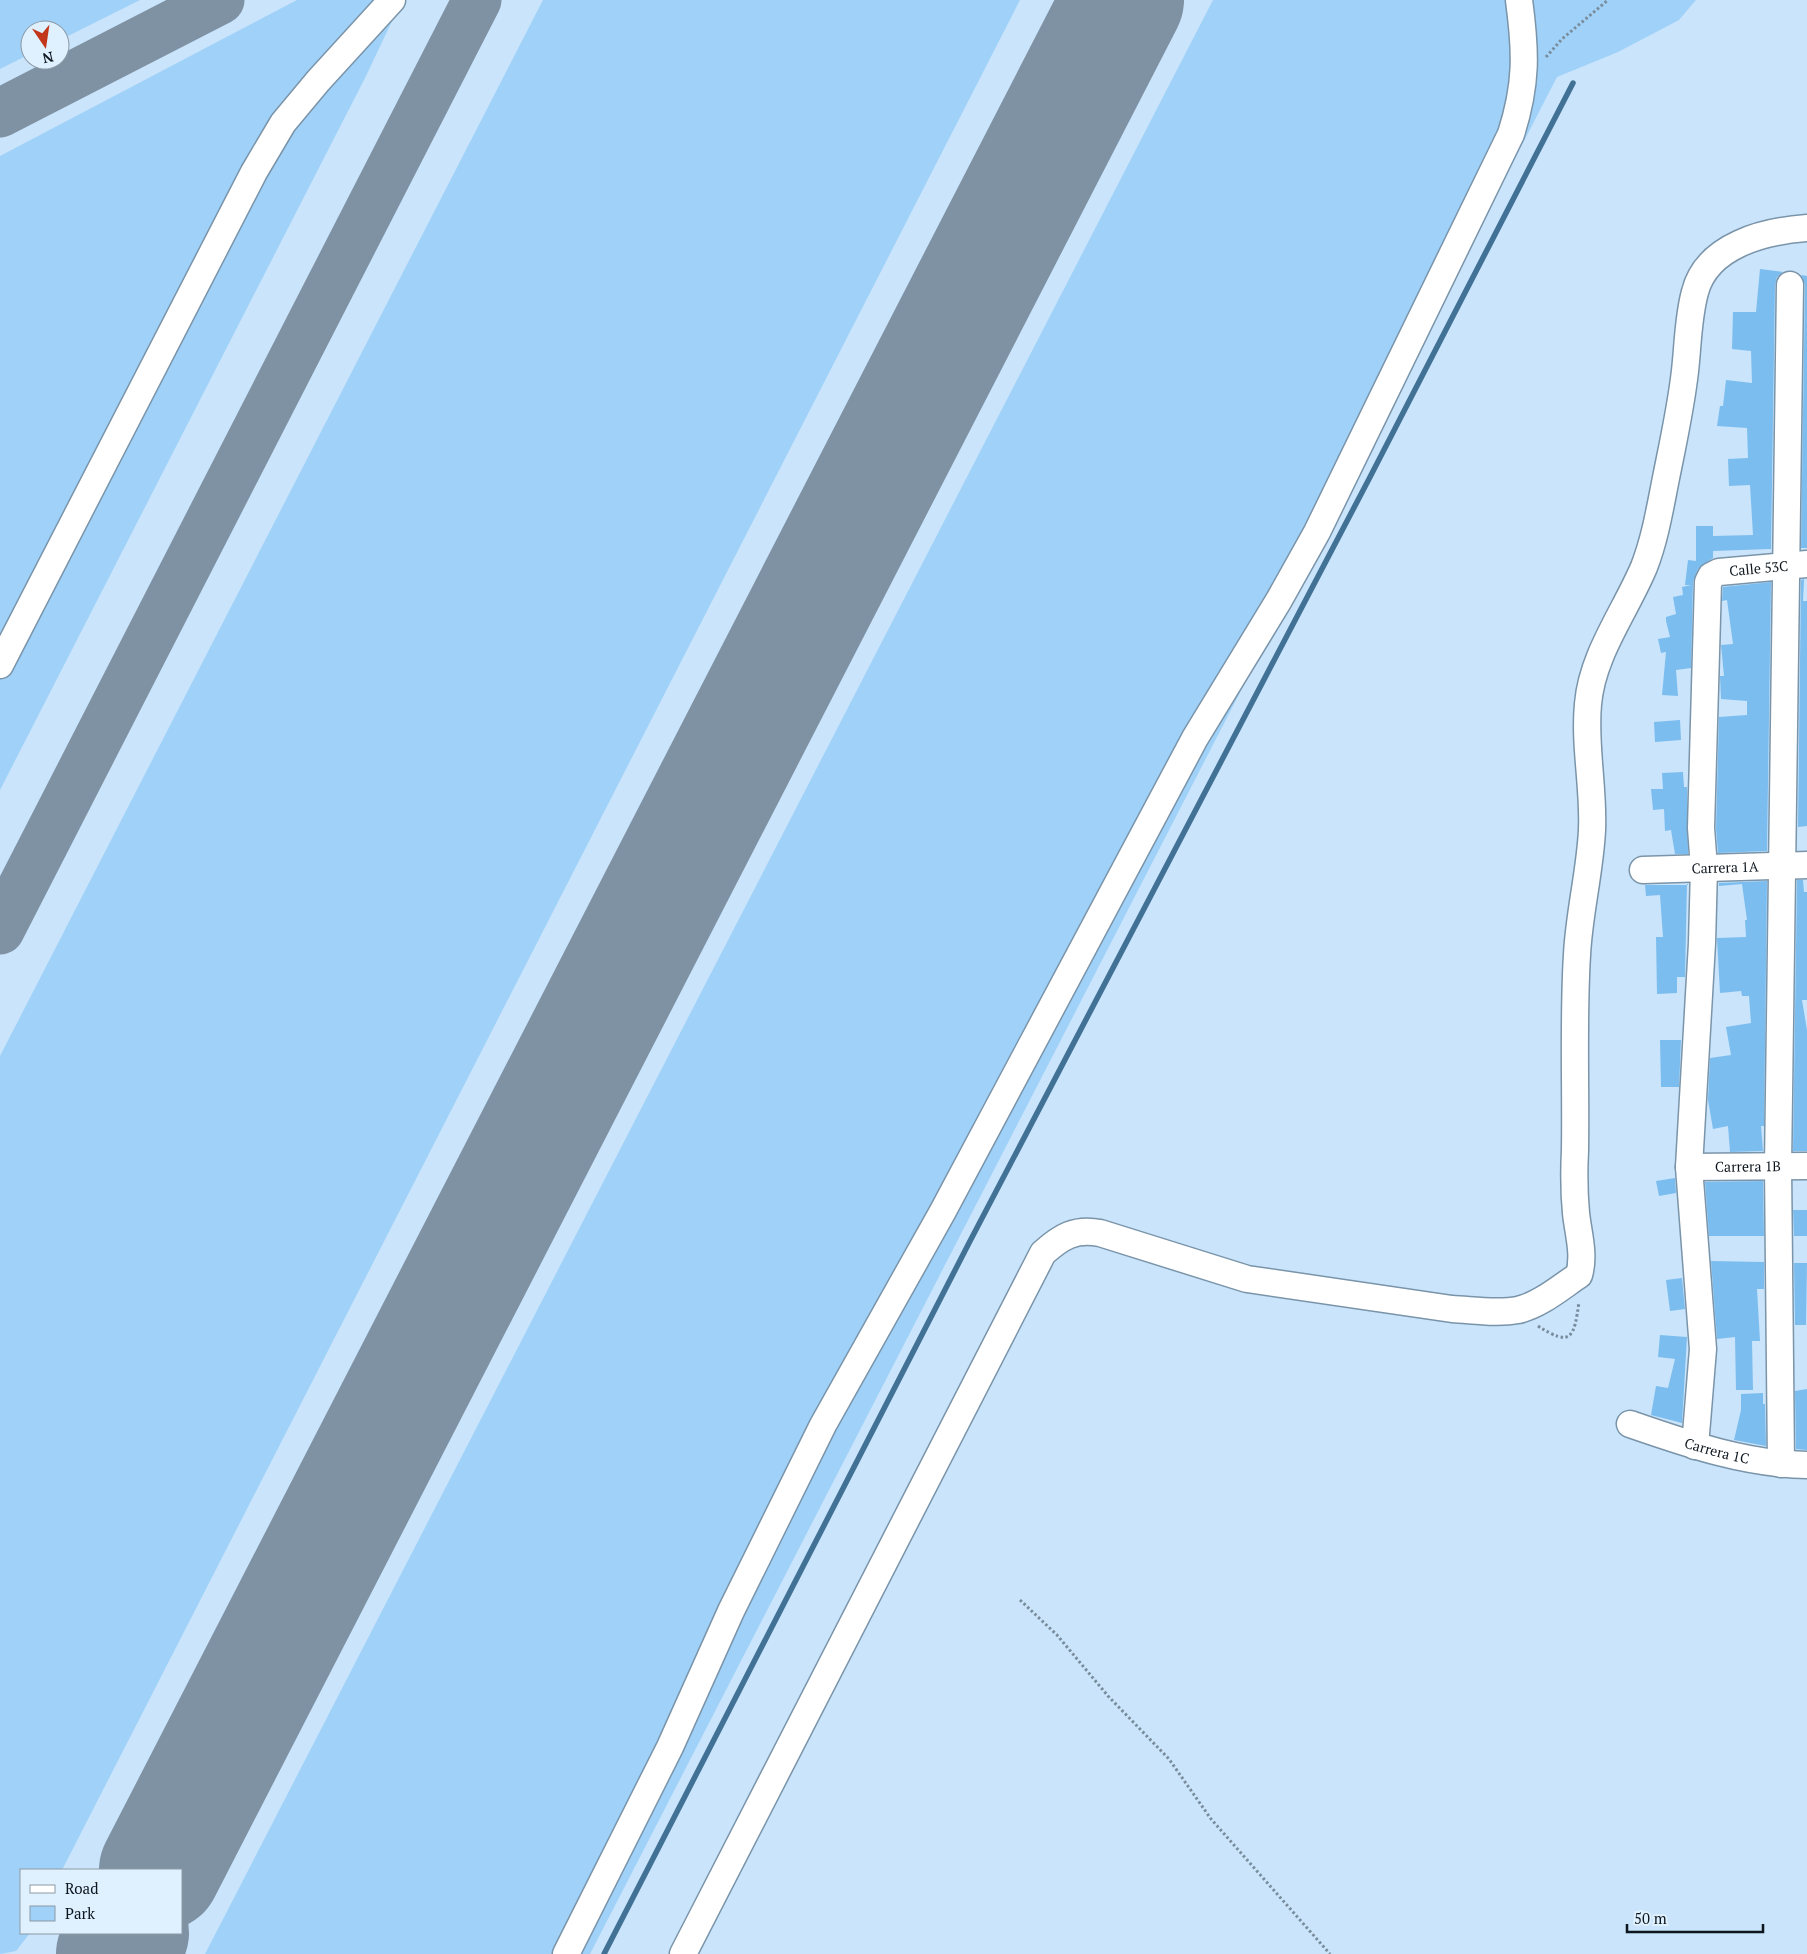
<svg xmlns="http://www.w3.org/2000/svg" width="1807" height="1954" viewBox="0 0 1807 1954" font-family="'PT Serif',serif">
  <rect width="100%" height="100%" fill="#c9e4fb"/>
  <g fill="#a0d1f8">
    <polygon points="0,0 140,0 60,40 60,30 30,30 30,54 0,69"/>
    <polygon points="297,0 402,0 365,78 0,790 0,156"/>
    <polygon points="543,0 1020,0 62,1870 21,1870 21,1933 30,1933 16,1951 0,1954 0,1056"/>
    <polygon points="1213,0 1696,0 1679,20 1618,52 1557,77 590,1954 205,1954"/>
  </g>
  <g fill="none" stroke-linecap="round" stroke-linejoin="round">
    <polyline stroke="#427196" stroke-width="5.5" points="604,1954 969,1243 1369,479 1573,83"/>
    <g stroke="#7f92a4" stroke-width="49">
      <polyline points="0,113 220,0"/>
      <polyline points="0,930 477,0"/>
    </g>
    <g stroke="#7f92a4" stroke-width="122">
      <polyline points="160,1870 1123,0"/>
      <polyline points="117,1954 128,1933"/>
    </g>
  </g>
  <g fill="#7cbdef">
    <polygon points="1760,269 1783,272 1777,277 1775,285 1771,549 1713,551 1713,558 1698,569 1693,582 1691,668 1676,670 1678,696 1662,695 1666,652 1661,653 1658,639 1670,637 1666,621 1666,617 1676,614 1673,597 1683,595 1682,587 1691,585 1685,585 1688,560 1696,561 1696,526 1713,526 1713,536 1753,535 1750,485 1729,486 1728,459 1748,458 1747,428 1717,426 1720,406 1723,406 1726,380 1752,383 1751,351 1732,349 1733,312 1756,312"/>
    <polygon points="1801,275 1807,276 1807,548 1801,548 1805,285"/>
    <polygon points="1804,579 1803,601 1807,601 1807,826 1798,827 1801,580"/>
    <polygon points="1771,582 1767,851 1718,853 1716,828 1719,717 1747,715 1747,701 1721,699 1720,676 1724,676 1721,645 1733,644 1727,600 1722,601 1723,587"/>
    <polygon points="1680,720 1681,740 1655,742 1654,722"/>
    <polygon points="1683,772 1684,787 1687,787 1688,854 1675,854 1671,830 1665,831 1664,809 1653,810 1651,789 1663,789 1662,773"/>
    <polygon points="1797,880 1803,880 1804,892 1807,892 1807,1000 1802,1000 1807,1030 1807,1151 1793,1151"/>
    <polygon points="1767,881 1764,1126 1761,1126 1763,1151 1730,1152 1728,1126 1713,1129 1708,1100 1710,1058 1731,1055 1726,1027 1751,1023 1749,996 1742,996 1741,991 1720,993 1717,938 1746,937 1745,920 1747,920 1742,884 1719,886 1719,883"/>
    <polygon points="1687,884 1685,977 1677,977 1677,993 1657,994 1656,937 1663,937 1660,895 1646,896 1645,885 1689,884"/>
    <polygon points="1660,1040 1681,1040 1679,1087 1661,1087"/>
    <polygon points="1675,1178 1676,1193 1659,1196 1656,1181"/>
    <polygon points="1763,1181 1764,1236 1709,1236 1705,1182"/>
    <polygon points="1793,1210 1807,1210 1807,1236 1794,1236"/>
    <polygon points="1711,1261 1764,1262 1764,1289 1757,1289 1760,1341 1752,1341 1753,1390 1736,1390 1735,1337 1717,1339"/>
    <polygon points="1794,1263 1807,1263 1806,1325 1795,1325"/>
    <polygon points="1682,1278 1685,1309 1670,1311 1666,1280"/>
    <polygon points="1660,1335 1687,1337 1682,1423 1651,1415 1656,1386 1668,1388 1675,1359 1658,1357"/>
    <polygon points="1807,1389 1807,1450 1796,1449 1795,1391"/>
    <polygon points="1763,1393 1763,1404 1765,1404 1766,1446 1734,1440 1741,1410 1741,1394"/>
  </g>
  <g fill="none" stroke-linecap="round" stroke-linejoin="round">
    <g stroke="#7a94a9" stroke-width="29">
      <g id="minor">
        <polyline points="0,665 254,172 283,123 318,81 392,0"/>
        <path id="s1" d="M1643,870L1807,865"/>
        <path id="s2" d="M1689,1167L1807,1166"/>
        <path id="s3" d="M1630,1424C1688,1444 1745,1464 1807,1465"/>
        <path id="s4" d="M1695,1446L1703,1349L1689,1167L1702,943L1704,868L1701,828L1708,582L1711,576L1719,572L1807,564"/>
        <polyline points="1781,1464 1778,1167 1790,285"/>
        <path d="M566,1954L670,1747L731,1611L823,1425L943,1211L1195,738L1279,600L1317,532L1511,134C1527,84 1526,52 1519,0"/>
        <path d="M683,1954L1043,1253C1061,1237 1075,1228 1100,1233L1247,1279L1452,1309C1473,1310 1497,1314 1518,1310C1540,1305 1561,1287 1579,1275C1585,1254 1578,1233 1576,1213C1574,1192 1574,1170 1575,1150C1576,1086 1573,1018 1577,955C1579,913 1590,872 1592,830C1594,788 1584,746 1588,704C1592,655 1625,612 1644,567C1655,539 1660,508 1666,478C1673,443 1681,407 1685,371C1688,345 1688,317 1695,292C1707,245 1765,231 1807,228"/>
      </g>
    </g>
    <g stroke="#788c9c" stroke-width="3" stroke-dasharray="2.5 2.5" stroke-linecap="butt">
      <polyline points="1546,57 1562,39 1608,0"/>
      <path d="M1538,1326C1572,1348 1574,1337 1579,1302"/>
      <polyline points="1020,1600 1057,1635 1108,1696 1169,1759 1211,1819 1330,1954"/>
    </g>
    <use href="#minor" stroke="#fff" stroke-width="26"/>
  </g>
  <g text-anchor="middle" stroke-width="4" stroke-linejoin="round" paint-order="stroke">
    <g font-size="14" fill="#0d161e" stroke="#dff0fe">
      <text dy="5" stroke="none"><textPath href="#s4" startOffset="921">Calle 53C</textPath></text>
      <text dy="5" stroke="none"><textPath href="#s1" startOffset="82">Carrera 1A</textPath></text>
      <text dy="5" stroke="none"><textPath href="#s2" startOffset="59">Carrera 1B</textPath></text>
      <text dy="5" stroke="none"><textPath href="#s3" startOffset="91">Carrera 1C</textPath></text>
    </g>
  </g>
  <rect x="20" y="1869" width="162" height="65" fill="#dff0fe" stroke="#8b99a4"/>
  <rect x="30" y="1885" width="25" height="8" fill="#ffffff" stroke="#8b99a4"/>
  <text x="65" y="1894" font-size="15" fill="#0d161e">Road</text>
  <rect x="30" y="1906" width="25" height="15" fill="#a0d1f8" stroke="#8b99a4"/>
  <text x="65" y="1919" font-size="15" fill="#0d161e">Park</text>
  <g transform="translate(45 45) rotate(167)"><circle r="24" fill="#dff0fe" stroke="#8b99a4"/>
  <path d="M0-4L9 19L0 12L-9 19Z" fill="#c2371b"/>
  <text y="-8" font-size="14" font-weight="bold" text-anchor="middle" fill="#0d161e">N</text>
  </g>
  <path d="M1627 1924v8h136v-8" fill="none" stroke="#0d161e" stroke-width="2.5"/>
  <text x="1634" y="1924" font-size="15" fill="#0d161e" stroke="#dff0fe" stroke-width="4" paint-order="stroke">50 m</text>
</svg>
